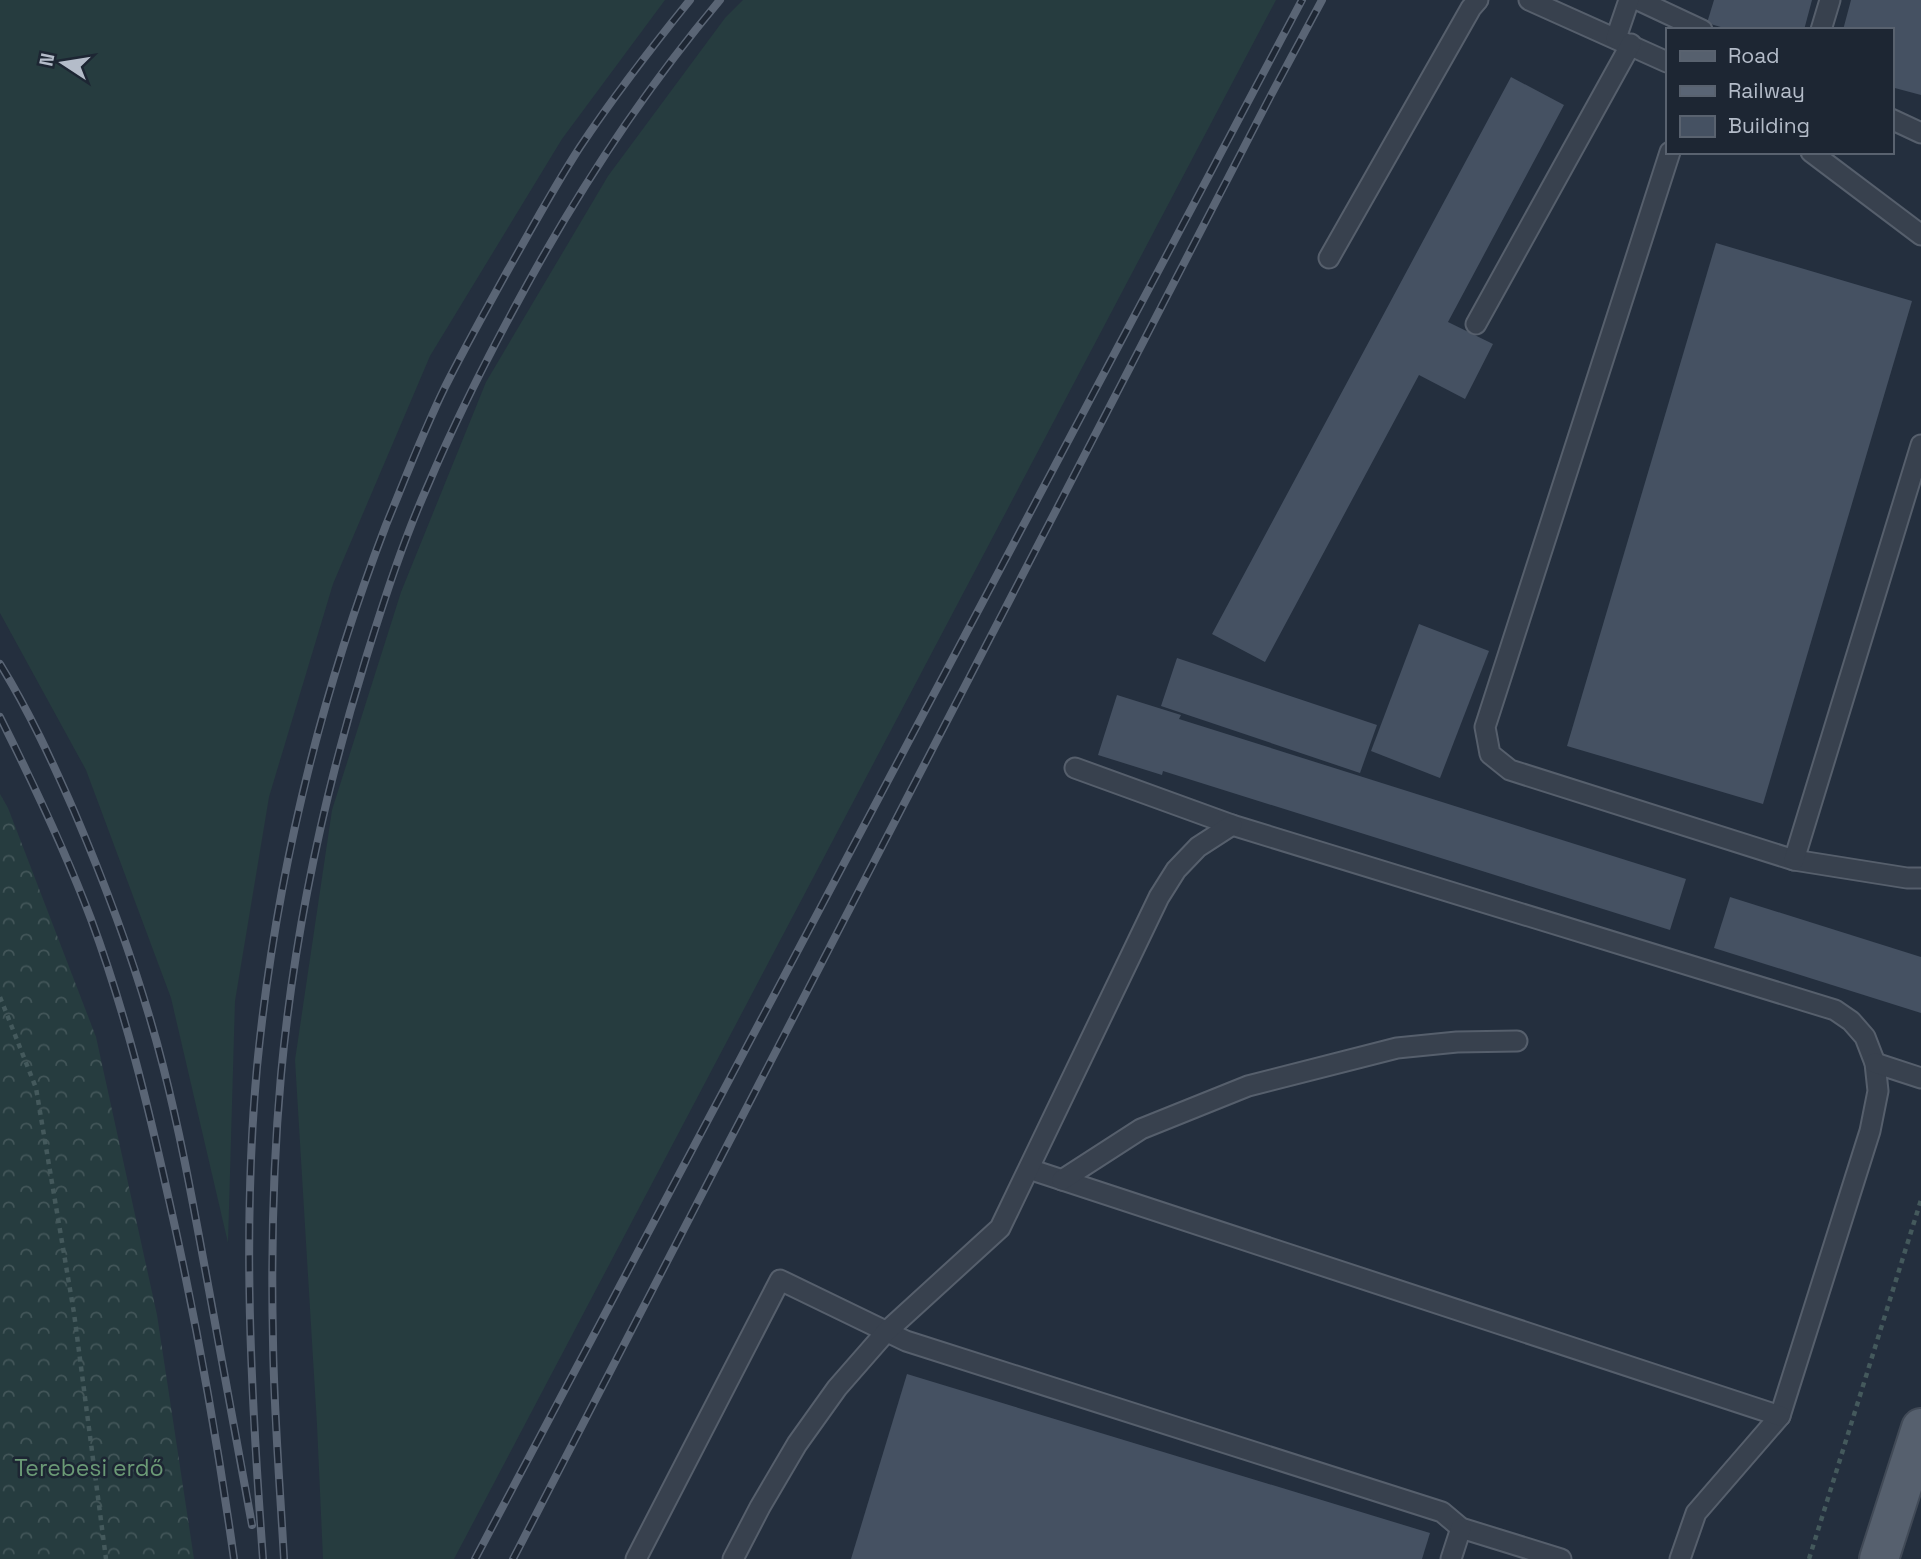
<svg xmlns="http://www.w3.org/2000/svg" width="1921" height="1559" viewBox="0 0 1921 1559" font-family="'Space Grotesk',sans-serif">
  <defs>
    <pattern id="forest-crowns" width="20" height="18" patternUnits="userSpaceOnUse" patternTransform="scale(1.75)"><rect width="20" height="18" fill="#263c3f"/><path d="M2 6a3 3 0 1 1 6 0M12 15a3 3 0 1 1 6 0" fill="none" stroke="#435659"/></pattern>
  </defs>
  <rect width="100%" height="100%" fill="#242f3e"/>
  <g fill="#263c3f">
    <polygon points="0,0 665,0 562,139 430,356 333,584 269,797 235,1001 228,1243 171,998 86,770 0,613"/>
    <polygon points="743,0 1276,0 454,1559 323,1559 317,1425 295,1060 332,810 401,592 486,382 608,176 725,18"/>
  </g>
  <polygon fill="url(#forest-crowns)" points="0,794 8,808 96,1037 157,1315 194,1559 0,1559"/>
  <g fill="#455162">
    <polygon points="1714,0 1812,0 1804,30 1731,30 1707,23"/>
    <polygon points="1851,0 1921,0 1921,95 1891,87 1891,30 1843,30"/>
    <polygon points="1511,77 1564,105 1448,322 1493,344 1465,399 1419,375 1265,662 1212,634"/>
    <polygon points="1716,243 1912,301 1763,804 1567,746"/>
    <polygon points="1419,624 1489,651 1440,778 1371,751"/>
    <polygon points="1177,658 1377,725 1360,773 1161,706"/>
    <polygon points="1117,695 1181,715 1179,719 1686,879 1670,930 1163,771 1162,775 1098,755"/>
    <polygon points="1730,897 1921,957 1921,1013 1714,948"/>
    <polygon points="907,1374 1430,1533 1422,1559 851,1559"/>
  </g>
  <g fill="none" stroke-linecap="round" stroke-linejoin="round">
    <g stroke="#565f6c" stroke-width="23">
      <g id="lane">
        <polyline points="1529,0 1667,62"/>
        <polyline points="1638,0 1702,30"/>
        <polyline points="1821,30 1830,0"/>
        <polyline points="1616,38 1629,0"/>
        <polyline points="1891,119 1921,133"/>
        <polyline points="1670,152 1485,727 1490,754 1510,770 1794,860 1907,878 1921,878"/>
        <polyline points="1811,152 1921,235"/>
        <polyline points="1329,258 1471,8 1478,0"/>
        <polyline points="1476,324 1631,44"/>
        <polyline points="1075,768 1232,825 1835,1010 1851,1021 1865,1037 1875,1063 1878,1091 1870,1131 1780,1416 1696,1513 1680,1559"/>
        <polyline points="1794,860 1921,445"/>
        <polyline points="1875,1063 1921,1078"/>
        <polyline points="1029,1169 1780,1416"/>
        <polyline points="1062,1180 1141,1129 1248,1086 1397,1048 1457,1042 1517,1041"/>
        <polyline points="636,1559 780,1280 906,1341 1442,1512 1461,1528 1561,1559"/>
        <polyline points="733,1559 760,1507 797,1444 837,1388 886,1332 1000,1228 1159,897 1176,870 1198,847 1232,825"/>
        <polyline points="1451,1559 1461,1528"/>
      </g>
    </g>
    <g stroke="#414a57" stroke-width="42">
      <polyline id="primary" points="1879,1559 1921,1428"/>
    </g>
    <g stroke="#44595c" stroke-width="4.5" stroke-dasharray="5 5" stroke-linecap="butt">
      <polyline points="0,997 36,1088 74,1313 106,1559"/>
      <polyline points="1809,1559 1921,1200"/>
    </g>
    <use href="#lane" stroke="#38414e" stroke-width="19"/>
    <use href="#primary" stroke="#56606e" stroke-width="38"/>
    <g stroke="#5a6575" stroke-width="8">
      <g id="rail">
        <path d="M0,664C29,711 52,761 74,811C109,893 141,979 163,1066C182,1140 195,1215 209,1290C223,1368 238,1446 252,1525"/>
        <path d="M0,717C33,783 65,850 91,919C125,1011 148,1105 169,1200C196,1319 217,1438 234,1559"/>
        <path d="M263,1559C251,1395 242,1231 257,1067C275,882 319,699 386,525C405,479 423,432 445,387C465,347 487,308 508,270C532,228 554,187 580,147C614,96 651,48 690,0"/>
        <path d="M284,1559C280,1487 274,1414 273,1342C271,1253 273,1164 281,1075C294,934 324,794 366,658C384,600 403,541 428,485C454,424 484,364 516,305C574,197 641,94 720,0"/>
        <polyline points="475,1559 1302,0"/>
        <polyline points="513,1559 1270,97 1322,0"/>
      </g>
    </g>
    <use href="#rail" stroke="#1d2633" stroke-width="5" stroke-dasharray="16" stroke-linecap="butt"/>
  </g>
  <g text-anchor="middle" stroke-width="5" stroke-linejoin="round" paint-order="stroke">
    <g font-size="23" fill="#6b9a76" stroke="#1d2633">
      <text x="89" y="1476">Terebesi erdő</text>
    </g>
  </g>
  <rect x="1666" y="28" width="228" height="126" fill="#1d2633" stroke="#59626f" stroke-width="2"/>
  <rect x="1680" y="51" width="35" height="10" fill="#56606e" stroke="#59626f" stroke-width="2"/>
  <text x="1728" y="63" font-size="21" fill="#b4bcc9">Road</text>
  <rect x="1680" y="86" width="35" height="10" fill="#5a6575" stroke="#59626f" stroke-width="2"/>
  <text x="1728" y="98" font-size="21" fill="#b4bcc9">Railway</text>
  <rect x="1680" y="116" width="35" height="21" fill="#455162" stroke="#59626f" stroke-width="2"/>
  <text x="1728" y="133" font-size="21" fill="#b4bcc9">Building</text>
  <g transform="translate(63 63) rotate(282)" stroke="#1d2633" stroke-width="5" paint-order="stroke">
  <path d="M0-5L12 26L0 18L-12 26Z" fill="#b4bcc9"/>
  <text y="-10" font-size="19" font-weight="bold" text-anchor="middle" fill="#b4bcc9">N</text>
  </g>
</svg>
